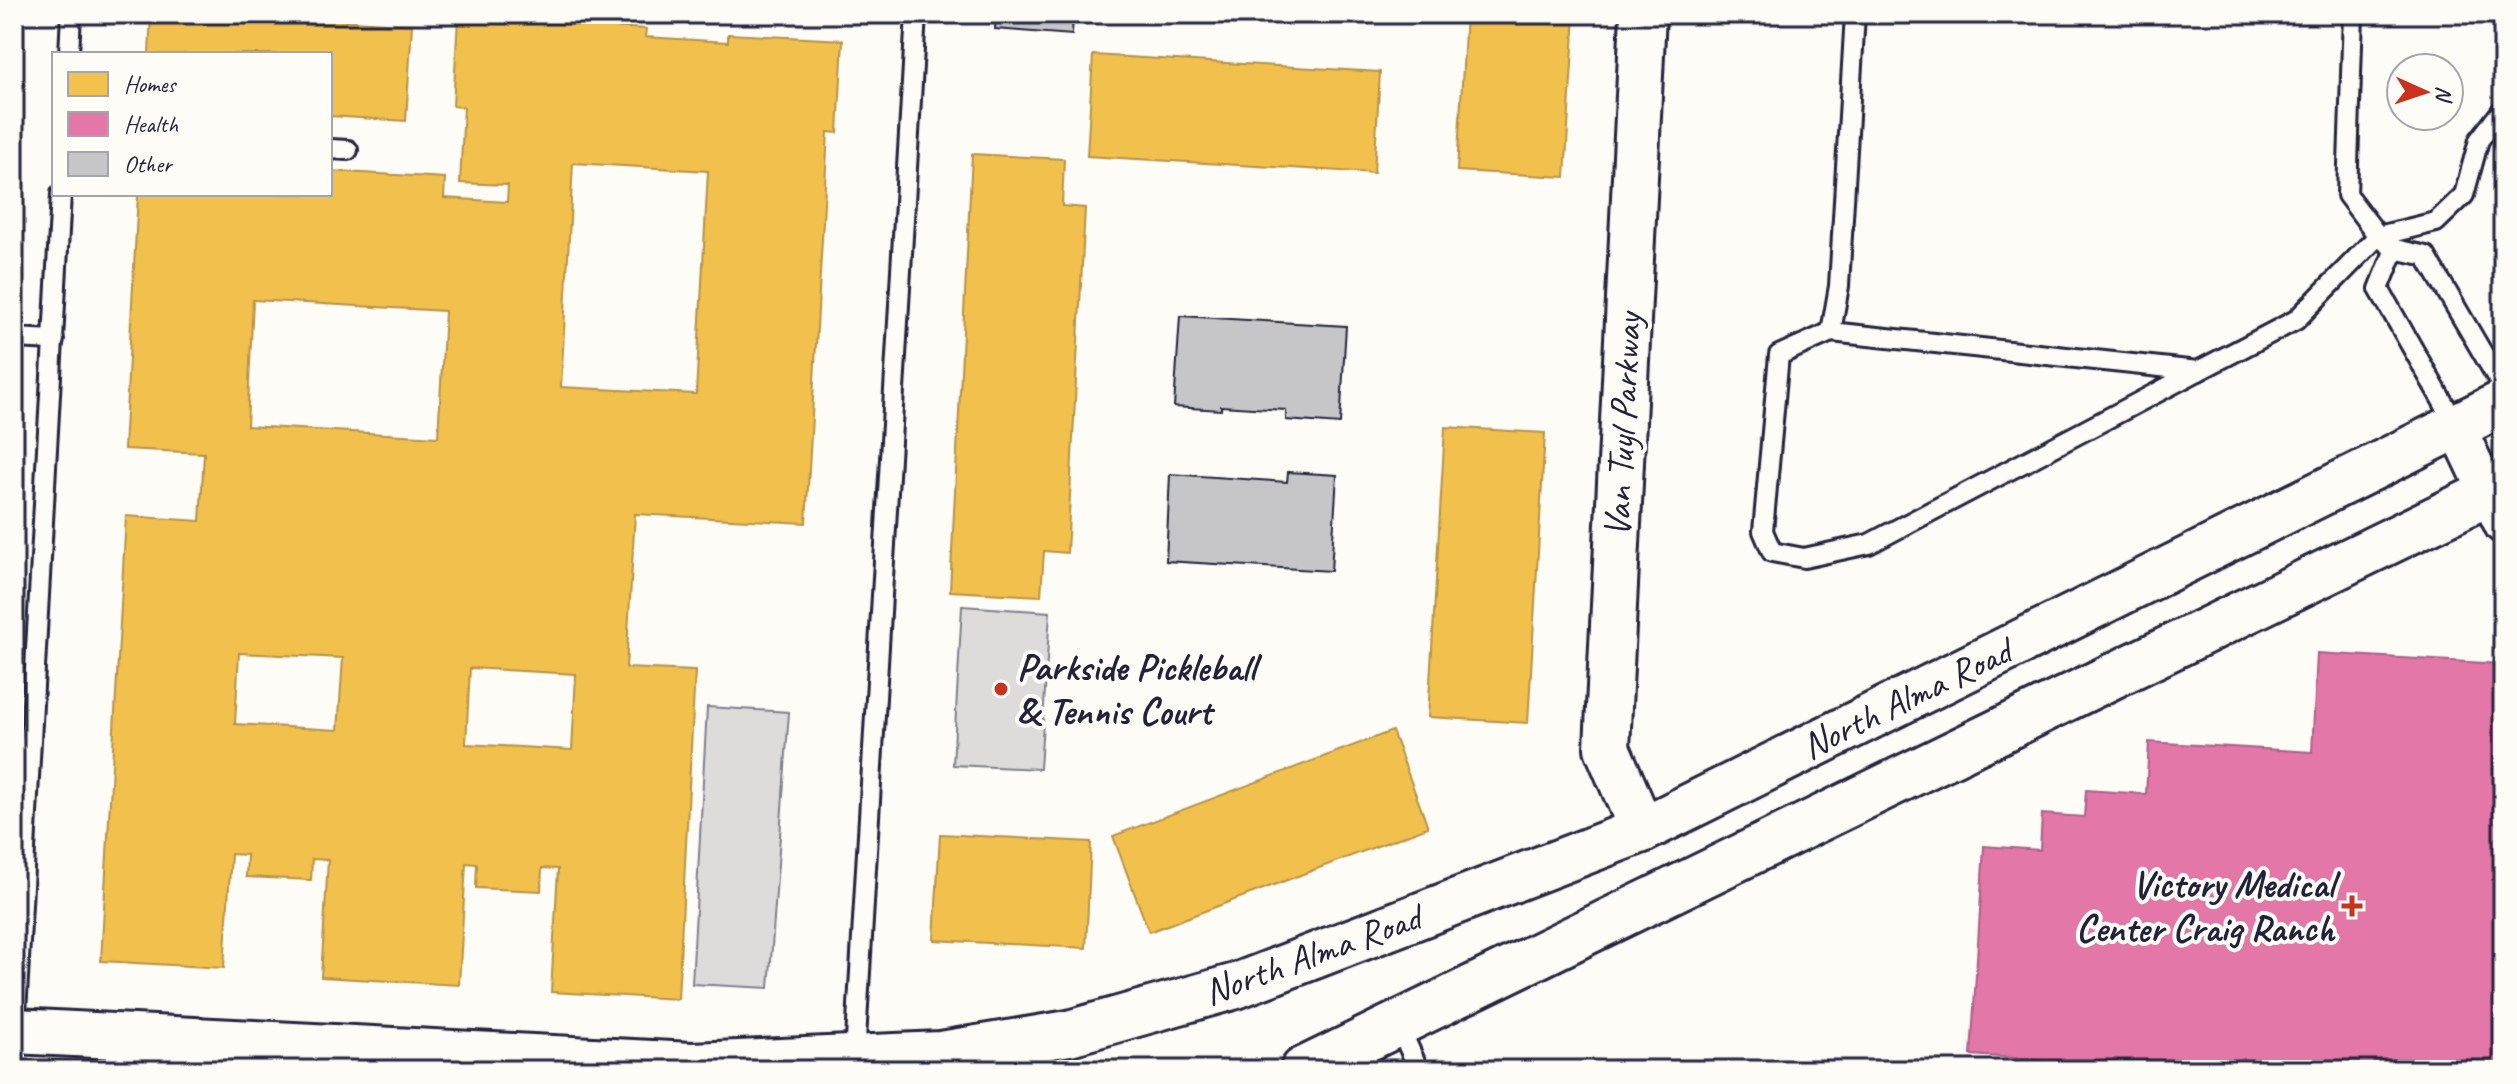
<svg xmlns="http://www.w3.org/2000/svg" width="2517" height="1084" viewBox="0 0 2517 1084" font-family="Caveat,sans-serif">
  <rect width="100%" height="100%" fill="#fdfcf7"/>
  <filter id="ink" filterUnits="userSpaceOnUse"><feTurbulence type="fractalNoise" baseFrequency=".0125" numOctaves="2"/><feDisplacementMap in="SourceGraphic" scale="16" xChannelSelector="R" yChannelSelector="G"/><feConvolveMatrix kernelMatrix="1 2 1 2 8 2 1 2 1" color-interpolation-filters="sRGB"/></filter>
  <g filter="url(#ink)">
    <g fill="#dddcdb" stroke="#807f8b" stroke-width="2">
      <polygon points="962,606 1050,612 1040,769 953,765"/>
      <polygon points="707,707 789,712 769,988 692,984"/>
    </g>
    <g fill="#f2c14e" stroke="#b49148" stroke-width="2" fill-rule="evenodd">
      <polygon points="151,14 253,14 412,25 406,121 330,116 330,54 149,54"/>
      <polygon points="1320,14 1403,14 1403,19"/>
      <polygon points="1466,14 1575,14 1565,177 1457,171"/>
      <path d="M458,18L646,29L645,37L728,42V34L843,40L838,133L828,132L806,523L635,514L626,668L695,671L678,999L551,992L558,869L542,868L541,891L476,888L477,864L466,863L459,985L321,977L328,860L312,859L311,880L246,877L247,855L231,854L224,968L101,961L126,516L200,521L204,453L124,449L138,194H330V171L445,178L444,198L507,202L508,185L460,183L464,107L453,106ZM573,163L708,171L696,394L561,387ZM253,300L445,311L438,437L247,426ZM239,653L343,658L338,730L235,724ZM470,668L576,674L572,750L466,744Z"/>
      <polygon points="1093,55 1380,72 1374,173 1087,156"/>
      <polygon points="972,154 1064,159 1062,206 1085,208 1067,553 1044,551 1041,596 950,591"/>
      <polygon points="1445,427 1545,433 1528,723 1428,717"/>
      <polygon points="1392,731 1428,827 1149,932 1113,836"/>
      <polygon points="940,834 1091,842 1086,948 934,940"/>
    </g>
    <polygon fill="#e377a8" stroke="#a95e87" stroke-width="2" points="2317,653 2501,664 2499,708 2503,708 2503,1070 2343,1070 2183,1060 2183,1070 2042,1070 2042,1060 1971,1055 1984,846 2040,850 2042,814 2084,817 2086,790 2146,794 2149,742 2312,752"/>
    <g fill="#c6c6c8" stroke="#22223b" stroke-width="2">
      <polygon points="996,14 1073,14 1072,35 995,29"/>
      <polygon points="1180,316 1346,326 1340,424 1286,420 1286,410 1221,406 1221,410 1174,407"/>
      <polygon points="1288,472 1337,475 1331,571 1166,561 1170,474 1287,482"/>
      <polygon points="2183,1060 2343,1070 2183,1070"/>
    </g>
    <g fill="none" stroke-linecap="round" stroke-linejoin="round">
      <g stroke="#22223b" stroke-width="24">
        <g id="lane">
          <polyline points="1855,14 1839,286 1831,332 2198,371 2296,320 2378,236 2436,222 2464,195 2479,140 2503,109"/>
          <polyline points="2353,14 2347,195 2378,236 2395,249 2426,256 2503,388"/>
          <polyline points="69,54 71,14"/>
          <polyline points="330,149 348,150"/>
          <polyline points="2395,249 2379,289 2456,425"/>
          <polyline points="1831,332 1779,355 1763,531 1772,552 1804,558 1869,544 2198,371"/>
          <polyline points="14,338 54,340"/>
          <polyline points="1398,1024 1419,1070"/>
          <polyline points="15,1032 61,194"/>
          <polyline points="855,1057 916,14"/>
        </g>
      </g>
      <g stroke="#22223b" stroke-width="42">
        <polyline id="street" points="2456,425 2503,525"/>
      </g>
      <g stroke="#22223b" stroke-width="50">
        <g id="secondary">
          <polyline points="1642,830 1607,748 1643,14"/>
          <polyline points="14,1031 692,1065 941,1054 1069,1033 1236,986 1642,830 2503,403"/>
          <polyline points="1303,1070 2503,486"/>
        </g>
      </g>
      <use href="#lane" stroke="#fdfcf7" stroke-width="18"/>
      <use href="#street" stroke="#fdfcf7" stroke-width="36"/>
      <use href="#secondary" stroke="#fdfcf7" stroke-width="44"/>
    </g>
  </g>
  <g fill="#c8321e" stroke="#fdfcf7" stroke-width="3">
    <circle cx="1001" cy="689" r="8"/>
    <path d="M2348 894h8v8h8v8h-8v8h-8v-8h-8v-8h8z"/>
  </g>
  <g text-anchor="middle" stroke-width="8" stroke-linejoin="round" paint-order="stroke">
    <g font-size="38" fill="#22223b" stroke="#fdfcf7">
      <text transform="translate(1622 425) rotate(-87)" y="13">Van Tuyl Parkway</text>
      <text transform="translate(1906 698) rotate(-26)" y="13">North Alma Road</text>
      <text transform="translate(1312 954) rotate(-20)" y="13">North Alma Road</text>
    </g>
    <g font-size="38" font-weight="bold" fill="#22223b" stroke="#fdfcf7" text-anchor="start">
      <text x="1017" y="680">Parkside Pickleball<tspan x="1017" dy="44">&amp; Tennis Court</tspan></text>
      <text x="2334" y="897" text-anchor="end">Victory Medical<tspan x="2334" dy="44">Center Craig Ranch</tspan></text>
    </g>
  </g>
  <rect width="2517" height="1084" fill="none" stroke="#fdfcf7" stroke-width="48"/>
  <rect x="24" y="24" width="2469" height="1036" fill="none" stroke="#22223b" stroke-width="3" filter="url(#ink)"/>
  <rect x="52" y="52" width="280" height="144" fill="#fdfcf7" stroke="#a5a5ac" stroke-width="2"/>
  <rect x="68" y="72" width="40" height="24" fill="#f2c14e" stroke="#a5a5ac" stroke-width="2"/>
  <text x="124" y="92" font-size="24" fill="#22223b">Homes</text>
  <rect x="68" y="112" width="40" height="24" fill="#e377a8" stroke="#a5a5ac" stroke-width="2"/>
  <text x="124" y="132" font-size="24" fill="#22223b">Health</text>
  <rect x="68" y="152" width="40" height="24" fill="#c6c6c8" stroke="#a5a5ac" stroke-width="2"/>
  <text x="124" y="172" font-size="24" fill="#22223b">Other</text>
  <g transform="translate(2425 92) rotate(93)"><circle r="38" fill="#fdfcf7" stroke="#a5a5ac" stroke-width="2"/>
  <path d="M0-6L14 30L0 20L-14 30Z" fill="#c8321e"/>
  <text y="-12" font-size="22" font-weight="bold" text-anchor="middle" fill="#22223b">N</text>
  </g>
</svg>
